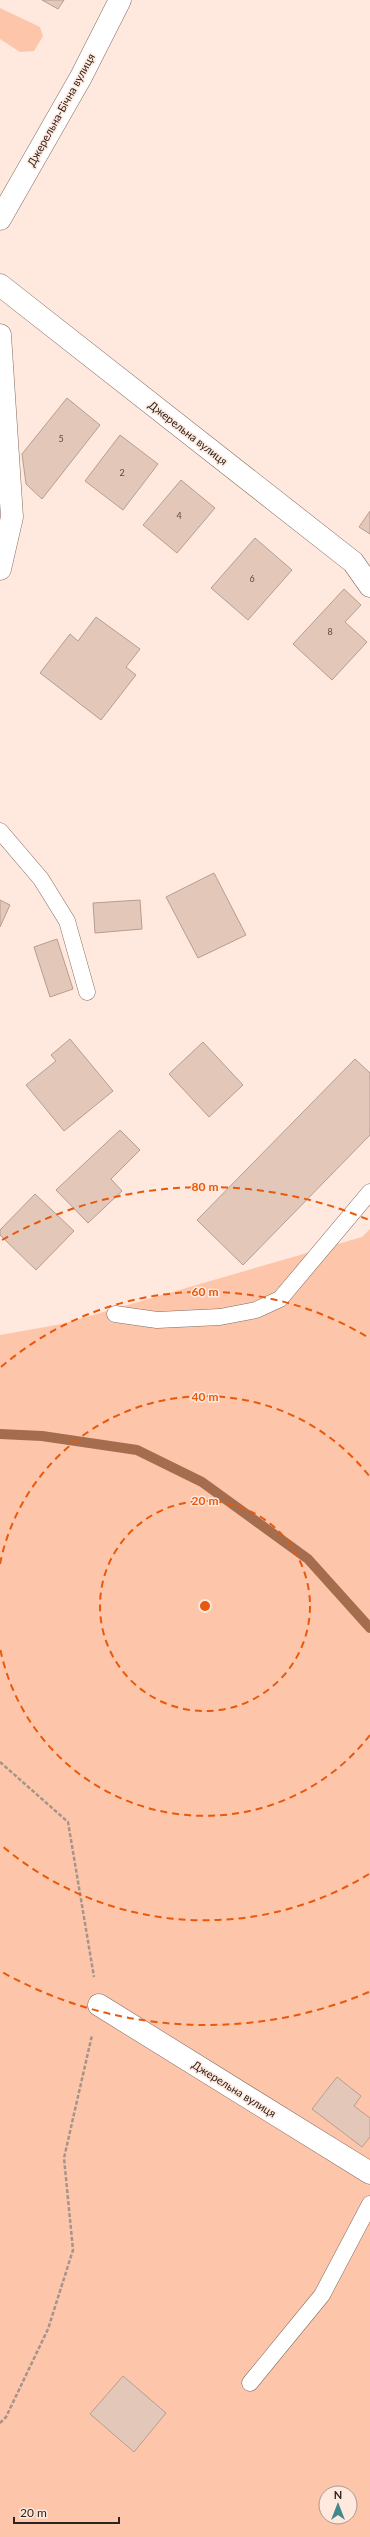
<svg xmlns="http://www.w3.org/2000/svg" width="370" height="2537" viewBox="0 0 370 2537" font-family="Lato,sans-serif">
  <rect width="100%" height="100%" fill="#ffe8dd"/>
  <g fill="#fdc6ab" fill-rule="evenodd">
    <polygon points="0,8 40,27 43,36 34,51 20,52 0,39"/>
    <path d="M370,1229V2537H0V1335L62,1324L362,1237ZM326,2493H350V2517H326Z"/>
  </g>
  <g fill="none" stroke-linecap="round" stroke-linejoin="round">
    <polyline stroke="#a56c4d" stroke-width="10" points="0,1434 42,1436 137,1450 202,1482 308,1559 370,1628"/>
  </g>
  <g fill="#e3c8ba" stroke="#b79d90">
    <polygon points="42,0 64,0 58,9"/>
    <polygon points="67,398 100,425 42,499 26,484 22,454"/>
    <polygon points="120,435 158,464 123,510 85,481"/>
    <polygon points="181,480 215,508 177,553 143,525"/>
    <polygon points="370,511 370,534 359,527"/>
    <polygon points="255,538 292,570 248,620 211,588"/>
    <polygon points="344,589 361,605 345,622 367,642 332,680 293,644"/>
    <polygon points="96,617 140,649 126,667 136,675 101,720 40,673 70,634 78,641"/>
    <polygon points="214,873 246,935 198,958 166,897"/>
    <polygon points="0,900 10,905 0,927"/>
    <polygon points="140,900 142,929 95,933 93,903"/>
    <polygon points="57,939 73,989 50,997 34,947"/>
    <polygon points="70,1039 113,1091 64,1131 26,1085 56,1061 51,1055"/>
    <polygon points="203,1042 243,1085 209,1117 169,1074"/>
    <polygon points="355,1059 370,1073 370,1135 243,1265 197,1220"/>
    <polygon points="120,1130 140,1150 111,1179 122,1191 88,1223 56,1190"/>
    <polygon points="35,1194 74,1231 36,1270 0,1235 0,1230"/>
    <polygon points="337,2077 361,2096 354,2106 370,2118 370,2137 362,2147 312,2109"/>
    <polygon points="123,2376 166,2413 134,2452 90,2414"/>
  </g>
  <g fill="none" stroke-linecap="round" stroke-linejoin="round">
    <g stroke="#826a5d" stroke-width="17">
      <g id="lane">
        <polyline points="0,831 41,879 67,921 87,992"/>
        <polyline points="115,1314 157,1320 220,1317 256,1310 280,1299 370,1192"/>
        <polyline points="250,2383 322,2295 370,2204"/>
      </g>
    </g>
    <g stroke="#826a5d" stroke-width="23">
      <g id="street">
        <polyline points="0,219 81,77 120,0"/>
        <polyline points="0,285 353,562 370,586"/>
        <polyline points="0,335 12,517 0,569"/>
        <polyline points="99,2005 370,2173"/>
      </g>
    </g>
    <g stroke="#a6948b" stroke-width="2.5" stroke-dasharray="4 2" stroke-linecap="butt">
      <polyline points="0,1762 68,1822 94,1977"/>
      <polyline points="0,2423 6,2417 48,2329 73,2250 64,2158 92,2035"/>
    </g>
    <use href="#lane" stroke="#fff" stroke-width="16"/>
    <use href="#street" stroke="#fff" stroke-width="22"/>
  </g>
  <g fill="none" stroke="#e8590c" stroke-width="2" stroke-dasharray="7 5">
    <circle cx="205" cy="1606" r="105"/>
    <path d="M370 1735A209 209 0 0 1 0 1648M0 1564A209 209 0 0 1 370 1477"/>
    <path d="M369 1874A314 314 0 0 1 1 1845M1 1367A314 314 0 0 1 369 1338"/>
    <path d="M369 1992A419 419 0 0 1 2 1972M2 1240A419 419 0 0 1 369 1220"/>
  </g>
  <g text-anchor="middle" stroke-width="3" stroke-linejoin="round" paint-order="stroke">
    <g font-size="9" fill="#5a4c44">
      <text x="61" y="442">5</text>
      <text x="122" y="476">2</text>
      <text x="179" y="519">4</text>
      <text x="252" y="582">6</text>
      <text x="330" y="635">8</text>
    </g>
    <g font-size="11" fill="#2d221d" stroke="#ffe8dd">
      <text transform="translate(61 110) rotate(-61)" y="4">Джерельна-Бічна вулиця</text>
      <text transform="translate(188 433) rotate(38)" y="4">Джерельна вулиця</text>
      <text transform="translate(234 2089) rotate(32)" y="4">Джерельна вулиця</text>
    </g>
  </g>
  <circle cx="205" cy="1606" r="6" fill="#e8590c" stroke="#ffe8dd" stroke-width="2"/>
  <g font-size="12" text-anchor="middle" font-weight="bold" fill="#e8590c" stroke="#ffe8dd" stroke-width="3" stroke-linejoin="round" paint-order="stroke">
    <text x="205" y="1191">80 m</text>
    <text x="205" y="1296">60 m</text>
    <text x="205" y="1401">40 m</text>
    <text x="205" y="1505">20 m</text>
  </g>
  <g transform="translate(338 2505)"><circle r="19" fill="#ffe8dd" stroke="#ab9990"/>
  <path d="M0-3L7 15L0 10L-7 15Z" fill="#41898b"/>
  <text y="-6" font-size="11" font-weight="bold" text-anchor="middle" fill="#2d221d">N</text>
  </g>
  <path d="M14 2517v6h105v-6" fill="none" stroke="#2d221d" stroke-width="2"/>
  <text x="20" y="2517" font-size="12" fill="#2d221d" stroke="#ffe8dd" stroke-width="3" paint-order="stroke">20 m</text>
</svg>
